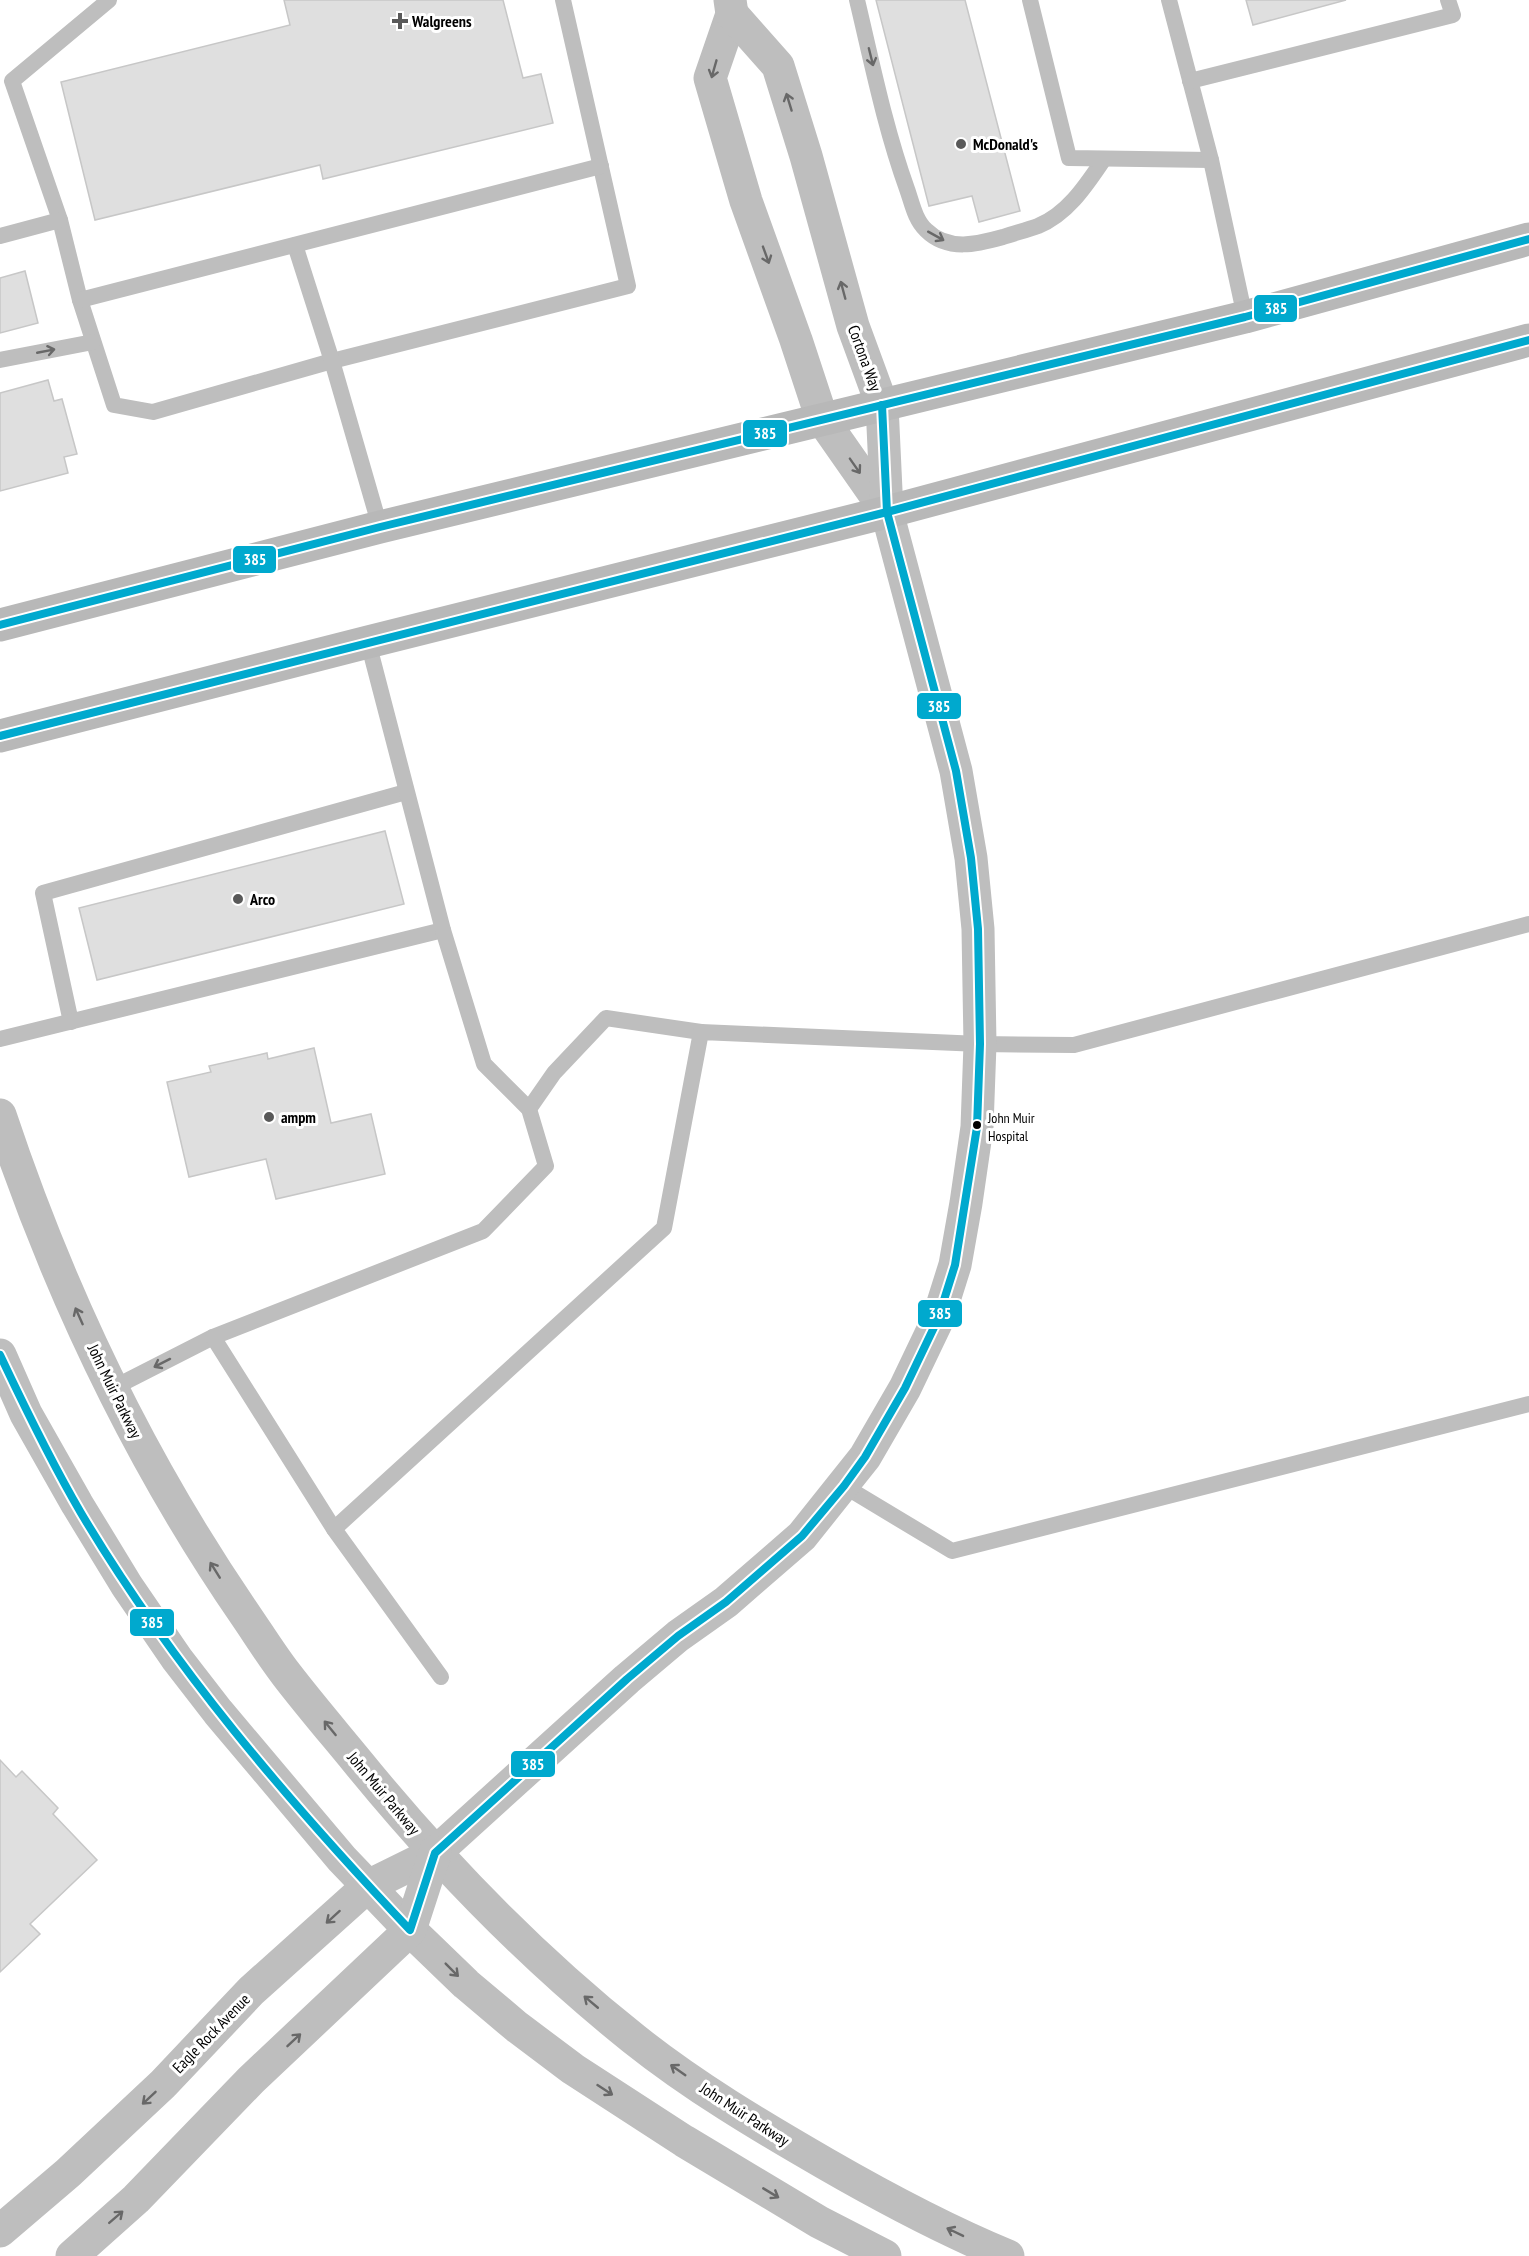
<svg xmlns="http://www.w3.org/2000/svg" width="1529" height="2256" viewBox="0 0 1529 2256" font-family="'PT Sans Narrow',sans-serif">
  <rect width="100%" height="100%" fill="#fff"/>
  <g fill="#dfdfdf" stroke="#c7c7c7" stroke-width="1.5">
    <polygon points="284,0 503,0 523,78 541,74 553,123 323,179 320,165 95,220 61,82 290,25"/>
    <polygon points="876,0 965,0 1020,211 979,222 972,196 929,206"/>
    <polygon points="1246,0 1346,0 1253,25"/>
    <polygon points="25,271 38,323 0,333 0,278"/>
    <polygon points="48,380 54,401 62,399 77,454 64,457 68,473 0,491 0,393"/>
    <polygon points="385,831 404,904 97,980 79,908"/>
    <polygon points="314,1048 331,1123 371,1114 385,1174 276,1199 266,1159 189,1177 167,1082 211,1072 209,1066 267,1053 268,1059"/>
    <polygon points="0,1760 16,1777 22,1771 58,1808 53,1814 97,1860 30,1924 40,1934 0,1972"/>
  </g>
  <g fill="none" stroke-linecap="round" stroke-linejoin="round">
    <g stroke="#bebebe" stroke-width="16">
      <polyline points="109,0 12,81 60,220 80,300 114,405 153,412 332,361 628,286 563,0"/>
      <path d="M857,0C872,63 885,128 907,189C912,203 915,220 926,230C948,252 978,244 1003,237C1015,233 1027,230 1038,226C1068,214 1087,184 1104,159"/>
      <polyline points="1030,0 1069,158 1211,160"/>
      <polyline points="1169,0 1211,160 1245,317"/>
      <polyline points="1190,81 1453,15 1448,0"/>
      <polyline points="0,236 60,220"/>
      <polyline points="295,245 332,361 380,527"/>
      <polyline points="80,300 601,166"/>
      <polyline points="0,360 93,342"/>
      <polyline points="71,1022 43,893 406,792"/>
      <polyline points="0,1039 443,930"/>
      <polyline points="529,1109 554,1073 606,1018 701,1032"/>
      <polyline points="111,1389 213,1337"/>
      <polyline points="844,1486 952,1551 1529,1404"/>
      <polyline points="334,1529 213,1337 483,1231 546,1166 529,1109 484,1064 443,930 368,642"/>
      <polyline points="441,1677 334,1529 664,1228 701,1032 980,1044 1074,1045 1529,924"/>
    </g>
    <g stroke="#bebebe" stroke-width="33">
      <polyline points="730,0 732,14 710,78 746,201 796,340 822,419 887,512"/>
      <polyline points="732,14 778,66 806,156 853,326 882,405 887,512"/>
      <path d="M0,1115C59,1292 140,1462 246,1616C259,1635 272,1656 286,1674C309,1704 333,1732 356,1760C439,1862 531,1957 634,2039C693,2086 760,2126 826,2164C885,2198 945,2230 1008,2256"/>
      <polyline points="0,1355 26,1414 77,1504 127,1586 177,1659 218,1712 342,1859 410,1930 466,1984 517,2027 573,2069 684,2141 819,2222 885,2256"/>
    </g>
    <g stroke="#bebebe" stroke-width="33">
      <polyline points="0,2231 68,2173 163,2084 251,1991 368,1886 435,1853 627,1679 678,1636 726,1602 802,1536 865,1457 905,1388 938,1319 955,1265 966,1203 977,1127 980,1044 978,929 971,858 956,771 887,512"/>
      <polyline points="72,2256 136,2199 251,2080 410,1930 435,1853"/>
    </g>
    <g stroke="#b8b8b8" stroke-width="33">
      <polyline points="0,625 380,527 1245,317 1529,239"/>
      <polyline points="0,736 368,642 887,512 1529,340"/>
    </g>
    <g stroke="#fff" stroke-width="12">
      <g id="bus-1">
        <polyline points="0,625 380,527 1245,317 1529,239"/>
        <polyline points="0,736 887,512 1529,340"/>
        <path d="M0,1355C25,1408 51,1462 81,1513C172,1666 288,1801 410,1930L435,1853L627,1679L678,1636L726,1602L802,1536L844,1486L865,1457L905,1388L938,1319L955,1265L977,1127L980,1044L978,929L971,858L956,771L887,512L882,405"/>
      </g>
    </g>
    <use href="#bus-1" stroke="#00a9ce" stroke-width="8"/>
  </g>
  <defs><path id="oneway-shaft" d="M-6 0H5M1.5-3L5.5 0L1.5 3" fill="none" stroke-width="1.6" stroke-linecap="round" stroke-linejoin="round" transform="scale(1.5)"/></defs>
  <g stroke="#686868">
    <use href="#oneway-shaft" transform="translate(871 57) rotate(76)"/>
    <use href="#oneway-shaft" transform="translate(714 69) rotate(106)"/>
    <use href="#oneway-shaft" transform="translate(789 102) rotate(-107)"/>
    <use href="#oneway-shaft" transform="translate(936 236) rotate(29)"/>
    <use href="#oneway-shaft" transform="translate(766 255) rotate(70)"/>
    <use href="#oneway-shaft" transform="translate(843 290) rotate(-105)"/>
    <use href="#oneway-shaft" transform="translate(46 351) rotate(-11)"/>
    <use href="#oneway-shaft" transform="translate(855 466) rotate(55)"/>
    <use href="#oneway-shaft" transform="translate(79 1316) rotate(-114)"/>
    <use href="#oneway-shaft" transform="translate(162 1363) rotate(153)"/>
    <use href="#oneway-shaft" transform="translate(215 1570) rotate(-122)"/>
    <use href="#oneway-shaft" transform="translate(330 1728) rotate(-129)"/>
    <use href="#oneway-shaft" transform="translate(333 1917) rotate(138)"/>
    <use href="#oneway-shaft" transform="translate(452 1970) rotate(45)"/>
    <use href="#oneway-shaft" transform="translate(591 2002) rotate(-140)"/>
    <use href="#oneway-shaft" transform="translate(294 2040) rotate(-43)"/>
    <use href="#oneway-shaft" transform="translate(678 2070) rotate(-145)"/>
    <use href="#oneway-shaft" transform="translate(605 2090) rotate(33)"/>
    <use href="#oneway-shaft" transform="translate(149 2098) rotate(137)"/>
    <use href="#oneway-shaft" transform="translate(771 2193) rotate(31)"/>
    <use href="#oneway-shaft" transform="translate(116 2217) rotate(-41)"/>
    <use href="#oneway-shaft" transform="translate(955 2232) rotate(-154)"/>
  </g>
  <g fill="#595959" stroke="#fff" stroke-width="2">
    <path d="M397 12h6v6h6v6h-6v6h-6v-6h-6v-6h6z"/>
    <circle cx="961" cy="144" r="6"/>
    <circle cx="238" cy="899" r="6"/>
    <circle cx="269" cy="1117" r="6"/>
  </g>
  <circle fill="#000" stroke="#fff" stroke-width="2" cx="977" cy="1125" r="5"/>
  <g text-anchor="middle" stroke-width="6" stroke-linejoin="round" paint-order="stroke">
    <g font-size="14" fill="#000" stroke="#fff" text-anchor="start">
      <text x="988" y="1123">John Muir<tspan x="988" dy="18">Hospital</tspan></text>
    </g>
    <g font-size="16" font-weight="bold" fill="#000" stroke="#fff" text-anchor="start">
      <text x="412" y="27">Walgreens</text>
      <text x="973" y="150">McDonald's</text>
      <text x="250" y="905">Arco</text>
      <text x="281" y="1123">ampm</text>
    </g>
    <g font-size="16" fill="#000" stroke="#fff">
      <text transform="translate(865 358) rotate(70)" y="6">Cortona Way</text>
      <text transform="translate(115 1391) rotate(64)" y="6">John Muir Parkway</text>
      <text transform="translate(384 1793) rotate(50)" y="6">John Muir Parkway</text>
      <text transform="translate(211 2033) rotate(-46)" y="6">Eagle Rock Avenue</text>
      <text transform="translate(745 2114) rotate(33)" y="6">John Muir Parkway</text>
    </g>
  </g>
  <g stroke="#fff" stroke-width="2">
    <rect x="1253" y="294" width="45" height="29" rx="6" fill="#00a9ce"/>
    <rect x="742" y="419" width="46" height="29" rx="6" fill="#00a9ce"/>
    <rect x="232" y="545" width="45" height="29" rx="6" fill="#00a9ce"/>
    <rect x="916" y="692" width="46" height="28" rx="6" fill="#00a9ce"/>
    <rect x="917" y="1299" width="46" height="29" rx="6" fill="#00a9ce"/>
    <rect x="129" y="1608" width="46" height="29" rx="6" fill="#00a9ce"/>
    <rect x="510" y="1750" width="46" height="28" rx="6" fill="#00a9ce"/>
  </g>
  <g font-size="16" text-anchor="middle" font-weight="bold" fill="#fff">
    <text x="1276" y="314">385</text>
    <text x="765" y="439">385</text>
    <text x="255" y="565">385</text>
    <text x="939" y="712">385</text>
    <text x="940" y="1319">385</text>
    <text x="152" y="1628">385</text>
    <text x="533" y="1770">385</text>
  </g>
</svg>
